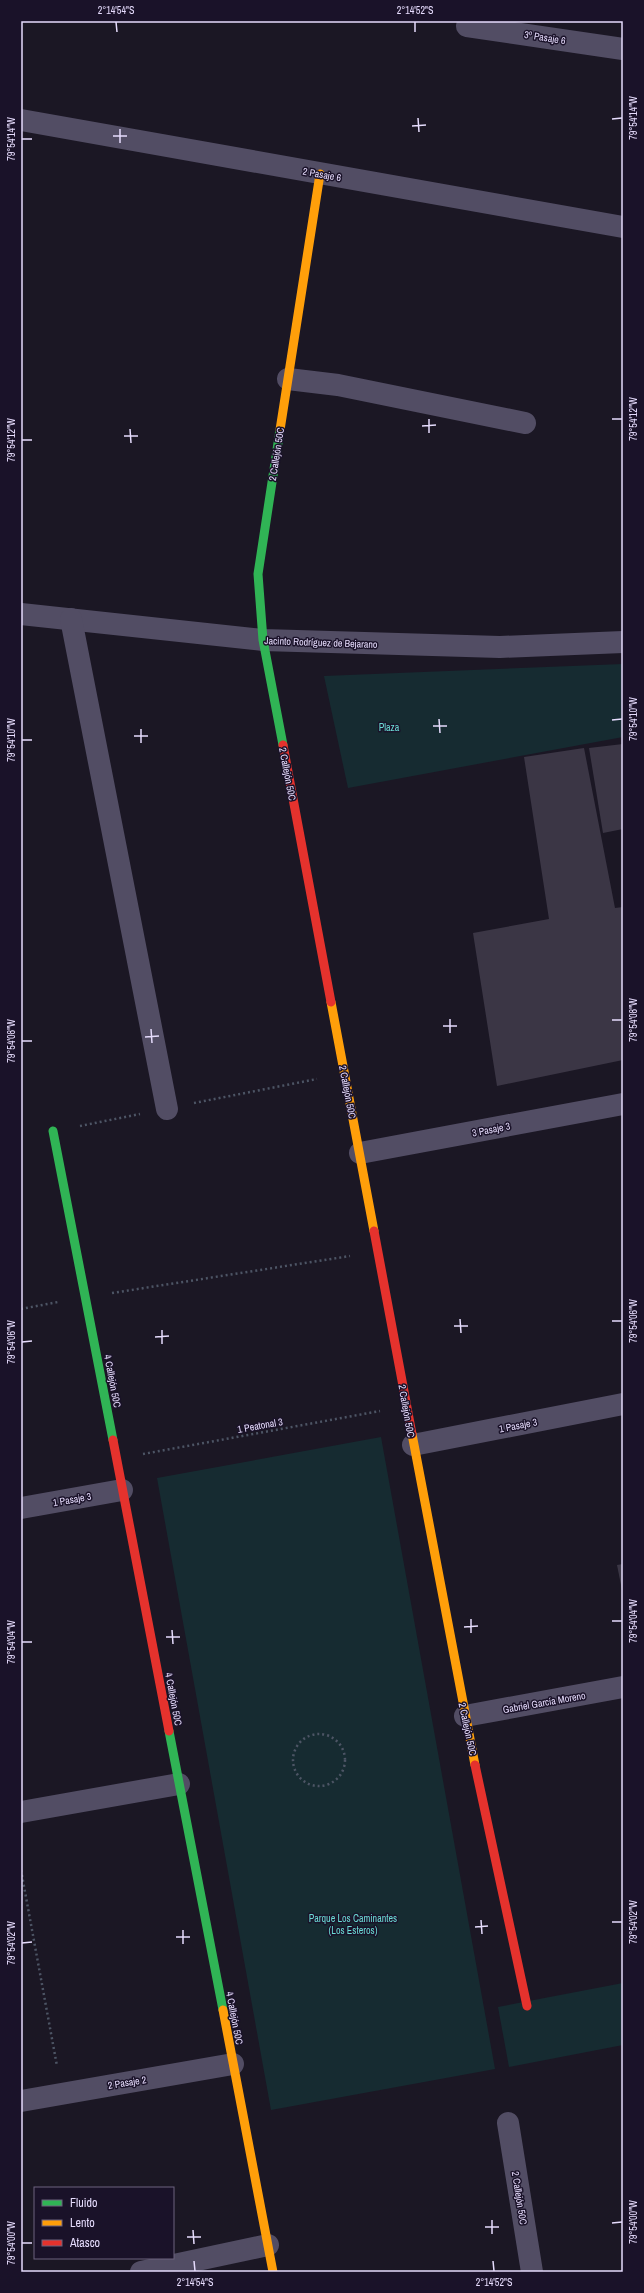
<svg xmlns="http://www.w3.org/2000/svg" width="644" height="2293" viewBox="0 0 644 2293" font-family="'Archivo Narrow',sans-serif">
  <rect width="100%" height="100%" fill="#1b1724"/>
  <g fill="#162b31">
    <polygon points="623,664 623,737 348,788 324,676"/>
    <polygon points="381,1437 495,2069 271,2110 157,1478"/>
    <polygon points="623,1983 623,2045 509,2067 498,2007"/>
  </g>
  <g fill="#3b3645">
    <polygon points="623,744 623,829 603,833 589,748"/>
    <polygon points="584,748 615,908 623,907 623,1060 497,1086 473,933 549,919 524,757"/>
    <polygon points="623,1564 623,1590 622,1590 617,1565"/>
  </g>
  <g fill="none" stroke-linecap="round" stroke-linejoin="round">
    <g stroke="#4d5565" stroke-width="2.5" stroke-dasharray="2 3" stroke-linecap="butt">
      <polyline points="194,1103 317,1079"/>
      <polyline points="80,1126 140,1114"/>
      <polyline points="112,1293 350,1256"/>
      <polyline points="21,1309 58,1302"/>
      <polyline points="143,1454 380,1411"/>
      <circle cx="319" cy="1760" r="26"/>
      <polyline points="21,1870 57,2066"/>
    </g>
    <g stroke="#524d64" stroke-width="22">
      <polyline points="467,26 623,49"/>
      <polyline points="21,120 623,227"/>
      <polyline points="288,379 338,385 525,423"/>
      <polyline points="21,614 263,640 500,647 623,642"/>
      <polyline points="71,619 167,1109"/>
      <polyline points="360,1153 623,1104"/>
      <polyline points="413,1445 623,1404"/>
      <polyline points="21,1508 122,1490"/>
      <polyline points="465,1716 623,1687"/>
      <polyline points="21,1812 179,1784"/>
      <polyline points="21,2101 233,2064"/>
      <polyline points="508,2123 532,2272"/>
      <polyline points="141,2272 268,2245"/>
    </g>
    <g stroke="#30b455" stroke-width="9">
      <polyline points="280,430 258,574 263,640 283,745"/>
      <polyline points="53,1131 113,1440"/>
      <polyline points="169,1731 223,2010"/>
    </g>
    <g stroke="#ff9f0a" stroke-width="9">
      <polyline points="280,430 320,174"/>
      <polyline points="331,1002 374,1231"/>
      <polyline points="412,1434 475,1765"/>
      <polyline points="223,2010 273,2272"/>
    </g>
    <g stroke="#e5322d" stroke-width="9">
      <polyline points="283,745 331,1002"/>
      <polyline points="374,1231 412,1434"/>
      <polyline points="113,1440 169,1731"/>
      <polyline points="475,1765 527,2006"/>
    </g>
  </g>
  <path fill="none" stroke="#e6dcfd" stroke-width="1.5" d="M116,22L117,32M415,22V32M418,118L419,132M612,119L622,118M412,126L426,125M120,129V143M113,136H127M22,139H32M429,419V433M612,419H622M422,426L436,425M130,429L131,443M124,436H138M22,440H32M439,719L440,733M612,720L622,719M433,726H447M141,729V743M134,736H148M22,740H32M450,1019V1033M612,1020H622M443,1026H457M151,1029L152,1043M145,1037L159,1036M22,1041H32M460,1319L461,1333M612,1321H622M454,1326H468M162,1330V1344M155,1337L169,1336M22,1342L32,1341M471,1619V1633M612,1621H622M464,1627L478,1626M172,1630L173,1644M166,1637H180M22,1642H32M481,1920L482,1934M612,1922H622M475,1927L488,1926M183,1930V1944M176,1937H190M22,1943L32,1942M492,2220V2234M612,2223L622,2222M485,2227H499M193,2230L194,2244M187,2237H201M22,2243H32M194,2261L195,2271M493,2261L494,2271"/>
  <g text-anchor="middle" stroke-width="3" stroke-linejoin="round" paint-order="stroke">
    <g font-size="10" fill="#e6dcfd" stroke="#1a1229">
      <text transform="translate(545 37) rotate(9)" y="4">3º Pasaje 6</text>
      <text transform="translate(322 174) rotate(10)" y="4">2 Pasaje 6</text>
      <text transform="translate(276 454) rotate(-81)" y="4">2 Callejón 50C</text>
      <text transform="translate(321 642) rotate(2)" y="4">Jacinto Rodríguez de Bejarano</text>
      <text transform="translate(288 774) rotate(79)" y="4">2 Callejón 50C</text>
      <text transform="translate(348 1092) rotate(79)" y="4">2 Callejón 50C</text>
      <text transform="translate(491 1129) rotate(-11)" y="4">3 Pasaje 3</text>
      <text transform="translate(113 1381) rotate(79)" y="4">4 Callejón 50C</text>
      <text transform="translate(407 1411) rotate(80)" y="4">2 Callejón 50C</text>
      <text transform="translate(260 1425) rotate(-10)" y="4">1 Peatonal 3</text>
      <text transform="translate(518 1425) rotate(-11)" y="4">1 Pasaje 3</text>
      <text transform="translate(72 1499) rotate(-10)" y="4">1 Pasaje 3</text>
      <text transform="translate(174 1699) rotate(79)" y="4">4 Callejón 50C</text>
      <text transform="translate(544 1702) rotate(-10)" y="4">Gabriel García Moreno</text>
      <text transform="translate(468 1729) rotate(78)" y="4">2 Callejón 50C</text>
      <text transform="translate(235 2018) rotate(79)" y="4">4 Callejón 50C</text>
      <text transform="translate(127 2082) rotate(-9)" y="4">2 Pasaje 2</text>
      <text transform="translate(520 2198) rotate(81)" y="4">2 Callejón 50C</text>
    </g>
    <g font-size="10" fill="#6adbd5" stroke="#1a1229">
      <text x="389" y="731">Plaza</text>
      <text x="353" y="1922">Parque Los Caminantes<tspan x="353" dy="12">(Los Esteros)</tspan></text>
    </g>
  </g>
  <rect width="644" height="2293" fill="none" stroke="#1a1229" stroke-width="44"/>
  <rect x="34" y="2187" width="140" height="72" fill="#1a1229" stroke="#6c637e"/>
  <rect x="42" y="2200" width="20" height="6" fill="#30b455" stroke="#6c637e"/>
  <text x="70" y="2207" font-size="12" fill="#e6dcfd">Fluido</text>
  <rect x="42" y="2220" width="20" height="6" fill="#ff9f0a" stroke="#6c637e"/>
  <text x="70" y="2227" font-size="12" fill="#e6dcfd">Lento</text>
  <rect x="42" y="2240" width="20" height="6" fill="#e5322d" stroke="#6c637e"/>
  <text x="70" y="2247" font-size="12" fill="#e6dcfd">Atasco</text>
  <rect x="22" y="22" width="600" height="2249" fill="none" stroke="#e6dcfd" stroke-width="1.5"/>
  <g font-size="10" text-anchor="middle" fill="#e6dcfd">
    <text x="116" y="14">2°14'54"S</text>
    <text x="415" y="14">2°14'52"S</text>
    <text transform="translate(633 118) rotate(-90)" y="4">79°54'14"W</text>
    <text transform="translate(11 139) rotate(-90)" y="4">79°54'14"W</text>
    <text transform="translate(633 419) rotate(-90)" y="4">79°54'12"W</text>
    <text transform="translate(11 440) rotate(-90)" y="4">79°54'12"W</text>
    <text transform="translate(633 719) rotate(-90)" y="4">79°54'10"W</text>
    <text transform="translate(11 740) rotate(-90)" y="4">79°54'10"W</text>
    <text transform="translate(633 1020) rotate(-90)" y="4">79°54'08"W</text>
    <text transform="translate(11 1041) rotate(-90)" y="4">79°54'08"W</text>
    <text transform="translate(633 1321) rotate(-90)" y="4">79°54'06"W</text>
    <text transform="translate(11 1342) rotate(-90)" y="4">79°54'06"W</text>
    <text transform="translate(633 1621) rotate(-90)" y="4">79°54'04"W</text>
    <text transform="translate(11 1642) rotate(-90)" y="4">79°54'04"W</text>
    <text transform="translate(633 1922) rotate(-90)" y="4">79°54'02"W</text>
    <text transform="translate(11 1943) rotate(-90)" y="4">79°54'02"W</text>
    <text transform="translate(633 2222) rotate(-90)" y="4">79°54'00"W</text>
    <text transform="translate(11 2243) rotate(-90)" y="4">79°54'00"W</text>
    <text x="195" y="2286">2°14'54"S</text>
    <text x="494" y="2286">2°14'52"S</text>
  </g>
</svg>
